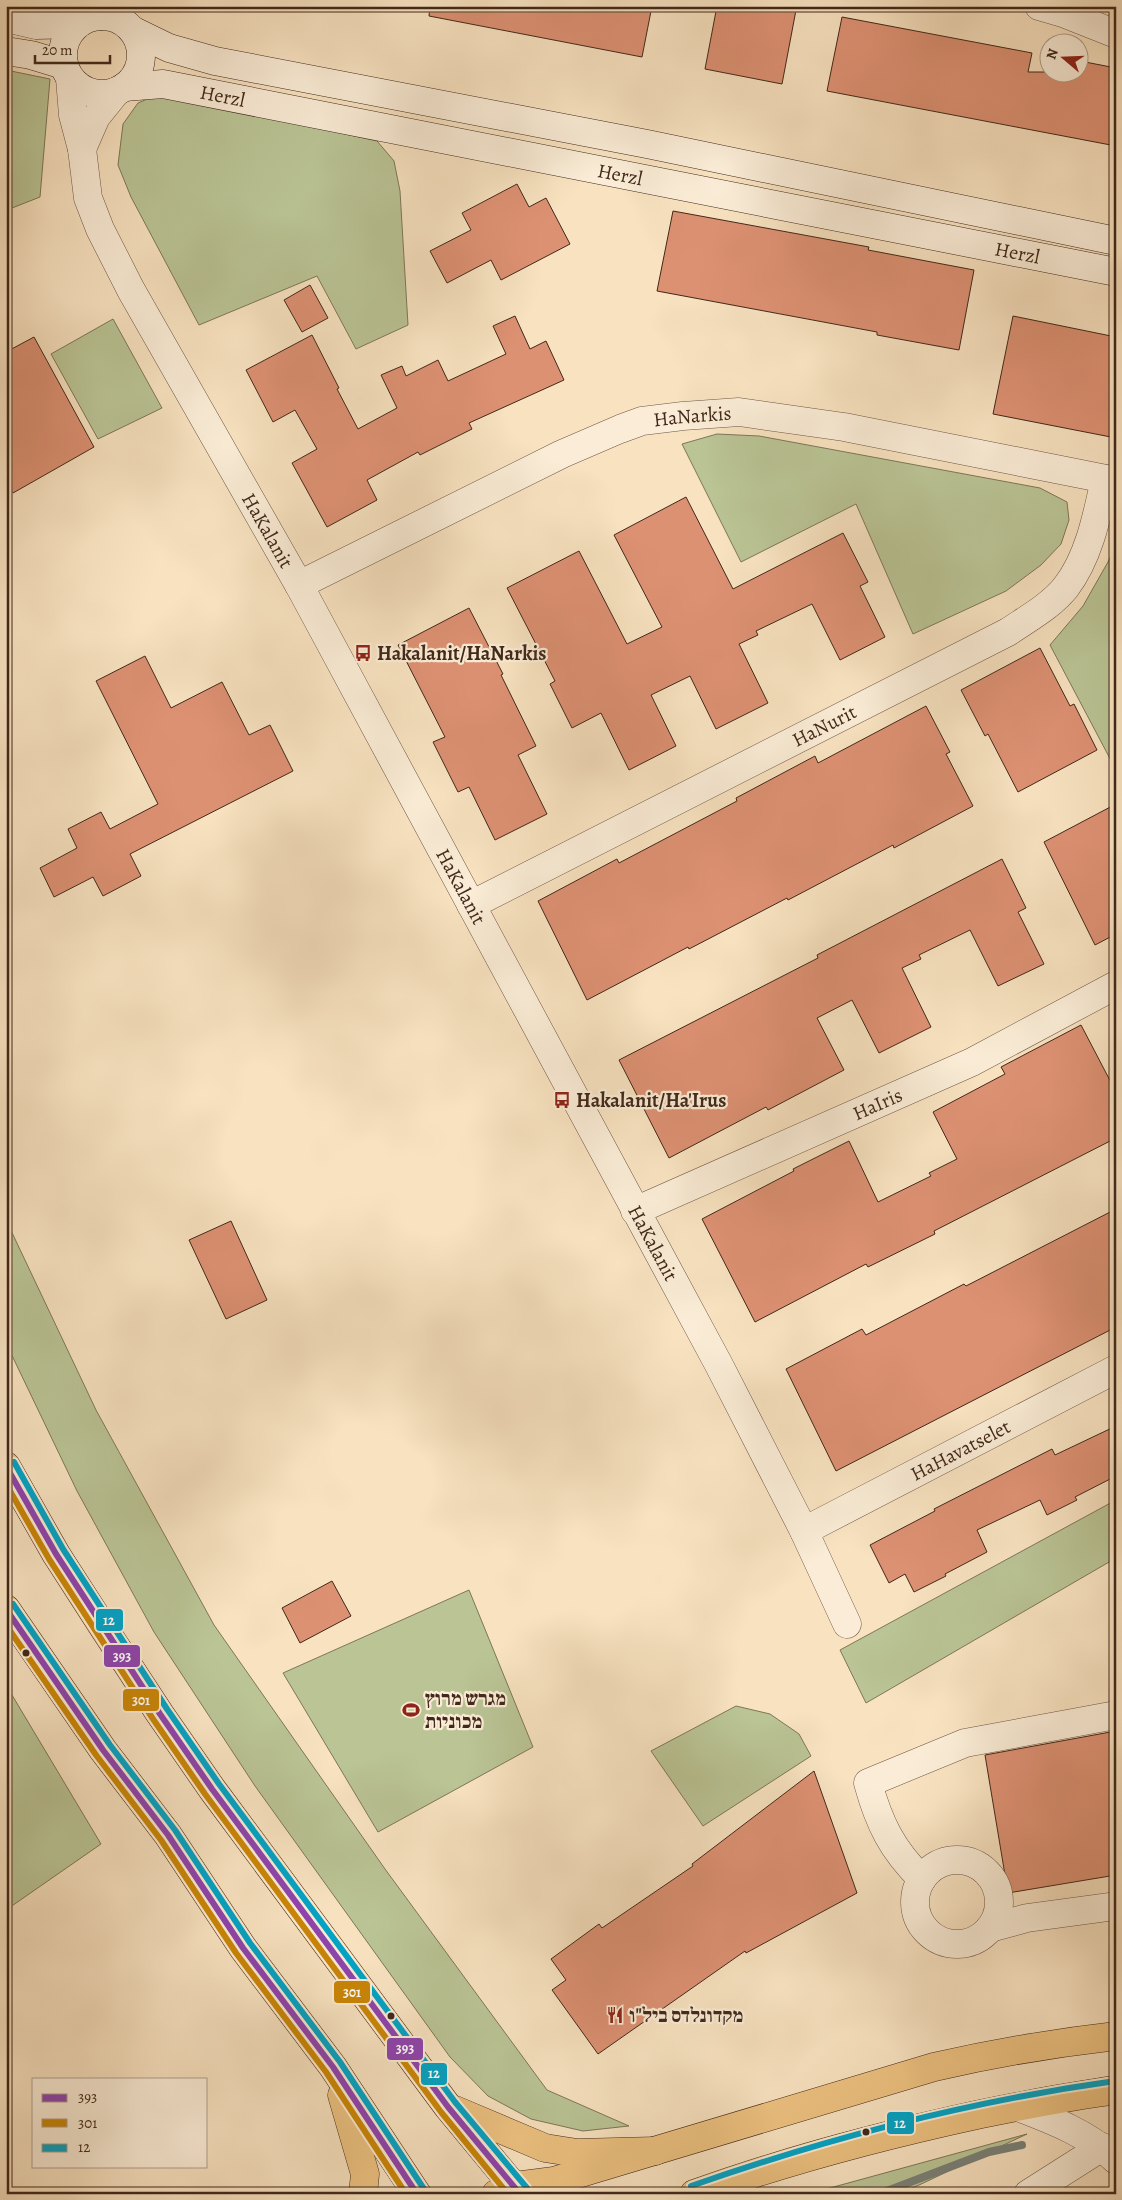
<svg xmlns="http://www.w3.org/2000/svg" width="1122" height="2200" viewBox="0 0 1122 2200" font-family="Alegreya,'Frank Ruhl Libre',serif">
  <rect width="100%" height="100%" fill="#f8e2c0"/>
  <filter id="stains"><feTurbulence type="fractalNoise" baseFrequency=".004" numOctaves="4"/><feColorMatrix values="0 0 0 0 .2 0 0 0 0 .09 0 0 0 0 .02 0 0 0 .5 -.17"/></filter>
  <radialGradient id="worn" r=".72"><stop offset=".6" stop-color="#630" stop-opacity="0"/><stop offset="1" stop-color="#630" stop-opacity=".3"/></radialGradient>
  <g fill="#bac495" stroke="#7e7658">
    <polygon points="6,70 50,79 40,197 12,208 6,186"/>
    <polygon points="161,93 377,141 394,161 400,191 408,325 356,349 317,276 199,325 131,197 118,165 123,124 138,103"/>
    <polygon points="113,319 162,408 98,439 51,354"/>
    <polygon points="717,434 759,436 1040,488 1067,502 1069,520 1061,544 1041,565 1006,591 913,634 856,504 741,562 682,444"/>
    <polygon points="1116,543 1116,770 1050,645 1083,606 1108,562"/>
    <polygon points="6,1220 96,1410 214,1625 385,1869 547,2090 629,2126 583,2131 531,2119 488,2096 450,2057 255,1786 154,1632 77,1491 6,1343"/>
    <polygon points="1116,1500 1116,1558 866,1703 840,1650"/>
    <polygon points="469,1590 533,1747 378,1832 283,1673"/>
    <polygon points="6,1685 101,1844 6,1910"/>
    <polygon points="736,1706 770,1714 799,1734 811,1756 703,1826 651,1751"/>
    <polygon points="1027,2134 900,2194 808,2194"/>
  </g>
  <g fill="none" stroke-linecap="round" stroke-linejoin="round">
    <polyline stroke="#798179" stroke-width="8" points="879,2194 989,2152 1022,2145"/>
  </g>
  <g fill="#dd9173" stroke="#41281a">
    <polygon points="430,6 652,6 642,57 429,16"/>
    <polygon points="717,6 775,6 796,10 782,84 705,69"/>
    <polygon points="842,17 1032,53 1028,72 1080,72 1080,61 1116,68 1116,146 827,91"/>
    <polygon points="517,184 529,207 546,198 570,244 501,280 491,260 447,283 430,251 471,230 462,213"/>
    <polygon points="673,211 869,247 868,250 974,270 959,350 877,335 877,332 657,291"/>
    <polygon points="310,285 328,318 302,332 284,300"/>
    <polygon points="515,316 530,349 546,341 564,380 469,423 472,429 420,455 418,452 367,480 377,500 327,527 292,463 317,449 295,410 273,422 246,370 312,335 339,388 337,389 358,429 397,408 381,375 402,366 406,376 438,360 448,381 506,354 493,326"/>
    <polygon points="1013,316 1116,337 1116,438 993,414"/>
    <polygon points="34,337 94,447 13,493 6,481 6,352"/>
    <polygon points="686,497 733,589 843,533 868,582 860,586 885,637 840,660 812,604 756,631 758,635 739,644 768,703 716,729 690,676 651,695 676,746 629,770 601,713 572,728 550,684 555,681 507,588 579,551 627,644 662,627 614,535"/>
    <polygon points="469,608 503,674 501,675 536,746 518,755 547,814 495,840 469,787 458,792 433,742 445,737 398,645"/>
    <polygon points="1040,648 1070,706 1074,704 1097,750 1018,792 988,734 985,736 961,690"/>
    <polygon points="145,656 171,708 222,682 249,735 270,725 293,771 130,854 141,876 103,896 93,877 54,897 40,868 77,848 68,829 101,812 110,829 158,804 96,681"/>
    <polygon points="926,706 950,752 946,754 973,806 894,848 893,845 788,900 787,898 689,949 688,947 587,1000 538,901 617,859 619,863 737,801 736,798 815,756 818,763"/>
    <polygon points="1116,804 1116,934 1095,945 1044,842"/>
    <polygon points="1002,859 1026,908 1018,912 1044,964 998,986 970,930 919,955 921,959 902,968 931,1027 879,1053 852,1000 817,1018 844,1070 768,1110 766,1107 669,1158 619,1060 818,958 817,955"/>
    <polygon points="1081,1025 1116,1092 1116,1138 934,1231 935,1234 868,1267 866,1264 755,1322 702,1219 794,1171 793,1169 849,1141 878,1202 931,1176 929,1173 957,1159 933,1112 1005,1074 1001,1067"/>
    <polygon points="1116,1209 1116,1327 836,1471 786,1369 862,1329 866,1335 964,1284 966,1286"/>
    <polygon points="231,1221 267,1300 226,1319 189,1240"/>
    <polygon points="1116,1426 1116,1476 1075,1497 1077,1500 1047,1515 1040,1500 977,1530 987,1552 945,1574 946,1576 914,1592 905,1574 889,1583 870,1545 935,1511 934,1509 1052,1449 1055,1455"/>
    <polygon points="332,1581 351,1616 300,1643 282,1608"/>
    <polygon points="1116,1731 1116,1875 1008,1893 985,1755"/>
    <polygon points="814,1771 857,1893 746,1953 745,1951 598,2054 552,1990 566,1980 551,1959 599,1924 602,1928 693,1866 692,1864"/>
  </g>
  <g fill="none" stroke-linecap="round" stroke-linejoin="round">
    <g stroke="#6f5644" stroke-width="29">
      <g id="street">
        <polyline points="1039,6 1063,13 1116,34"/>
        <polyline points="101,16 104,6"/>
        <path id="s1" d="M70,78L73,115L82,149L88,198L100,229L131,290L299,585L719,1365L804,1531L847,1624"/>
        <polyline points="82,149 96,117 117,91"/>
        <path id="s2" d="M299,585L562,454L620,429L642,421L683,416L739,412L844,427L1116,481"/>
        <path id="s3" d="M471,905L1008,632C1027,619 1051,606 1066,587C1089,557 1097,516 1105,479"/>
        <path id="s4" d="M635,1211L972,1062L1116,985"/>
        <path id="s5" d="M804,1531L1116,1369"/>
        <circle cx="957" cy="1902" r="42"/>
        <path d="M922,1879C892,1850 879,1823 868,1783L965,1743L1116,1715"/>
        <polyline points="990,1928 1027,1918 1116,1906"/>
        <path d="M1018,2107C1052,2120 1089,2134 1116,2160"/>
        <polyline points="1028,2194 1102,2147"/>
      </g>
    </g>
    <g stroke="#41281a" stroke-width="29">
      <g id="secondary">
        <circle cx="102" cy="55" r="39"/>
        <polyline points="6,18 36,25 78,24"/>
        <polyline points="134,31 169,48 215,61 647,144 1116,241"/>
        <polyline points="6,51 31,55 64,65"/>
        <path id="s6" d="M124,87L163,84L1116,272"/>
      </g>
    </g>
    <g stroke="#41281a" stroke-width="29">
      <g id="primary">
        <path d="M496,2194L515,2186L554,2181L934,2067C995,2053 1054,2043 1116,2036"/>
        <path d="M694,2194C788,2160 884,2135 981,2114C1025,2105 1070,2096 1116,2090"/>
      </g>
    </g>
    <g stroke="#41281a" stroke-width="29">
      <g id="highway">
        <polyline points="6,1466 56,1554 101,1624 160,1714 212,1789 448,2107 520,2194"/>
        <polyline points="6,1609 103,1750 168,1835 243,1948 333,2067 417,2194"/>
        <polyline points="342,2095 365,2174 363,2194"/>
        <polyline points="455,2110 545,2148 577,2153 655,2151"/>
      </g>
    </g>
    <use href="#street" stroke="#faecd6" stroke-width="28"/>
    <use href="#secondary" stroke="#faecd6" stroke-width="28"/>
    <use href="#primary" stroke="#ecc180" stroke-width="28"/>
    <use href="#highway" stroke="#ecc180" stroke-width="28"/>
    <g stroke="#faecd6" stroke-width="10">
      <g id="bus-1">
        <polyline points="6,1466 56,1554 160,1714 212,1789 448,2107 520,2194"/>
        <polyline points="6,1609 103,1750 168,1835 243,1948 333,2067 417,2194"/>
      </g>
    </g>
    <g stroke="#faecd6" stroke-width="10">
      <g id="bus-2">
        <polyline points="6,1484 49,1559 153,1719 205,1794 441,2112 508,2194"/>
        <polyline points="6,1625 96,1755 161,1840 236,1953 326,2072 406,2194"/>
      </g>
    </g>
    <g stroke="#faecd6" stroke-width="10">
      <g id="bus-3">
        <polyline points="14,1462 63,1549 167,1709 219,1784 455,2102 527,2188"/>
        <polyline points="13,1604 110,1745 175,1830 250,1943 340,2062 424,2189"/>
        <path d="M691,2186C828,2138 971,2101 1115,2081"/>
      </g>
    </g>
    <use href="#bus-1" stroke="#8e44ad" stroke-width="6"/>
    <use href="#bus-2" stroke="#ca8606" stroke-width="6"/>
    <use href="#bus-3" stroke="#03a3c5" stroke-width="6"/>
  </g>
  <defs>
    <g id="bus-bare" transform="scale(1.35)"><path d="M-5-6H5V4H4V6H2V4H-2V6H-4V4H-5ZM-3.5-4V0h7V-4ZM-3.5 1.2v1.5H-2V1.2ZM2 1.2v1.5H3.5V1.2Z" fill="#8f2418" stroke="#faecd6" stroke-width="2.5" paint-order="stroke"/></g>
    <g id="stadium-bare" transform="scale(1.35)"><path d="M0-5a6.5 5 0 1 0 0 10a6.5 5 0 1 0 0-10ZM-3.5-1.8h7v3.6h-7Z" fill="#8f2418" stroke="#faecd6" stroke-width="2.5" paint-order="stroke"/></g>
    <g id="restaurant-bare" transform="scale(1.35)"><path d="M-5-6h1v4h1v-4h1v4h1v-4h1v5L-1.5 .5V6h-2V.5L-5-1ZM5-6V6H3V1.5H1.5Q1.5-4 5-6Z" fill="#8f2418" stroke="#faecd6" stroke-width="2.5" paint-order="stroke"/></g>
  </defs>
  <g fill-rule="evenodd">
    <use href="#bus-bare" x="363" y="653"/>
    <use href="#bus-bare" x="562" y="1100"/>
    <use href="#stadium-bare" x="411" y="1710"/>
    <use href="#restaurant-bare" x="615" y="2015"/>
  </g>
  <g fill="#41281a" stroke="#faecd6" stroke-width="2">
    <circle cx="26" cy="1653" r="4.5"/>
    <circle cx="391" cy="2016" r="4.5"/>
    <circle cx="866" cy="2132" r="4.5"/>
  </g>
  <g text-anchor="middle" stroke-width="4.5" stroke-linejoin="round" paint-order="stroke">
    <g font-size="20" fill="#41281a" stroke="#faecd6">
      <text dy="7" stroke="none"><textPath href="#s6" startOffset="100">Herzl</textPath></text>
      <text dy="7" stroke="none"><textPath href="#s6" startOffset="505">Herzl</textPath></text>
      <text dy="7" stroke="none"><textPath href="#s6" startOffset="910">Herzl</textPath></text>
      <text dy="7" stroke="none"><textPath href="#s2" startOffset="431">HaNarkis</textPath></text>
      <text dy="7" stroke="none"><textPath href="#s1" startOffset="500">HaKalanit</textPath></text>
      <text dy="7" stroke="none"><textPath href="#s3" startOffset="396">HaNurit</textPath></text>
      <text dy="7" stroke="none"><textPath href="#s1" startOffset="905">HaKalanit</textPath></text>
      <text dy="7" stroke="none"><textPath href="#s4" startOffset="265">HaIris</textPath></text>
      <text dy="7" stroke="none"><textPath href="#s1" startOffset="1310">HaKalanit</textPath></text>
      <text dy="7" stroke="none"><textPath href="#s5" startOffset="176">HaHavatselet</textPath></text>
    </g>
    <g font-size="20" font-weight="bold" fill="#41281a" stroke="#faecd6" text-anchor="start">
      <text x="377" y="660">Hakalanit/HaNarkis</text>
      <text x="576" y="1107">Hakalanit/Ha'Irus</text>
      <text x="425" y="1705">מגרש מרוץ<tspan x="425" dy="23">מכוניות</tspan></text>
      <text x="629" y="2022">מקדונלדס ביל"ו</text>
    </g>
  </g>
  <g stroke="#faecd6" stroke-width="2">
    <rect x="95" y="1608" width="29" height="24" rx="5" fill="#03a3c5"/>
    <rect x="103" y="1644" width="38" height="24" rx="5" fill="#8e44ad"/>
    <rect x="122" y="1688" width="38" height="24" rx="5" fill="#ca8606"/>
    <rect x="333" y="1980" width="38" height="24" rx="5" fill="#ca8606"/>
    <rect x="386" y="2037" width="38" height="24" rx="5" fill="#8e44ad"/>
    <rect x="420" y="2062" width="28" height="24" rx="5" fill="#03a3c5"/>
    <rect x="886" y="2111" width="29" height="24" rx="5" fill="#03a3c5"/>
  </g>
  <g font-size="14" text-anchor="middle" font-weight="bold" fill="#fff">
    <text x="109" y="1625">12</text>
    <text x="122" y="1661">393</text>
    <text x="141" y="1705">301</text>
    <text x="352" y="1997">301</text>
    <text x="405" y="2053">393</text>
    <text x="434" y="2078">12</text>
    <text x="900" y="2128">12</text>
  </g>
  <rect width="1122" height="2200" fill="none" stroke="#f8e2c0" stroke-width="25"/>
  <rect x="8" y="8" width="1107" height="2185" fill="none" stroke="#41281a" stroke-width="2.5"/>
  <rect x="12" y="12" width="1097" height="2175" fill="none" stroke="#41281a"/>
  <rect x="32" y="2078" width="175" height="90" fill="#faecd6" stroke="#b09e8b"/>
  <rect x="42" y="2094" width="25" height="8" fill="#8e44ad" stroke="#b09e8b"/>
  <text x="78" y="2102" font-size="15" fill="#41281a">393</text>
  <rect x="42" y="2119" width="25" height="8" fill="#ca8606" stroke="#b09e8b"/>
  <text x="78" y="2128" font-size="15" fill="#41281a">301</text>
  <rect x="42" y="2144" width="25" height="8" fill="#03a3c5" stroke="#b09e8b"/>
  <text x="78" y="2152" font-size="15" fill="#41281a">12</text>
  <g transform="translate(1064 58) rotate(289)"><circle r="24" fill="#faecd6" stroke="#b09e8b"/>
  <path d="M0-4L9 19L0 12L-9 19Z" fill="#8f2418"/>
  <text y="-8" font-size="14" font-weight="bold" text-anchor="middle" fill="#41281a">N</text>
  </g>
  <path d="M35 55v8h75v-8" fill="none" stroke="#41281a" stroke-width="2.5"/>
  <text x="42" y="55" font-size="15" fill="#41281a" stroke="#faecd6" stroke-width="4" paint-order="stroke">20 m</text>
  <rect width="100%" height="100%" filter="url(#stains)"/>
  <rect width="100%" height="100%" fill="url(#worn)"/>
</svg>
